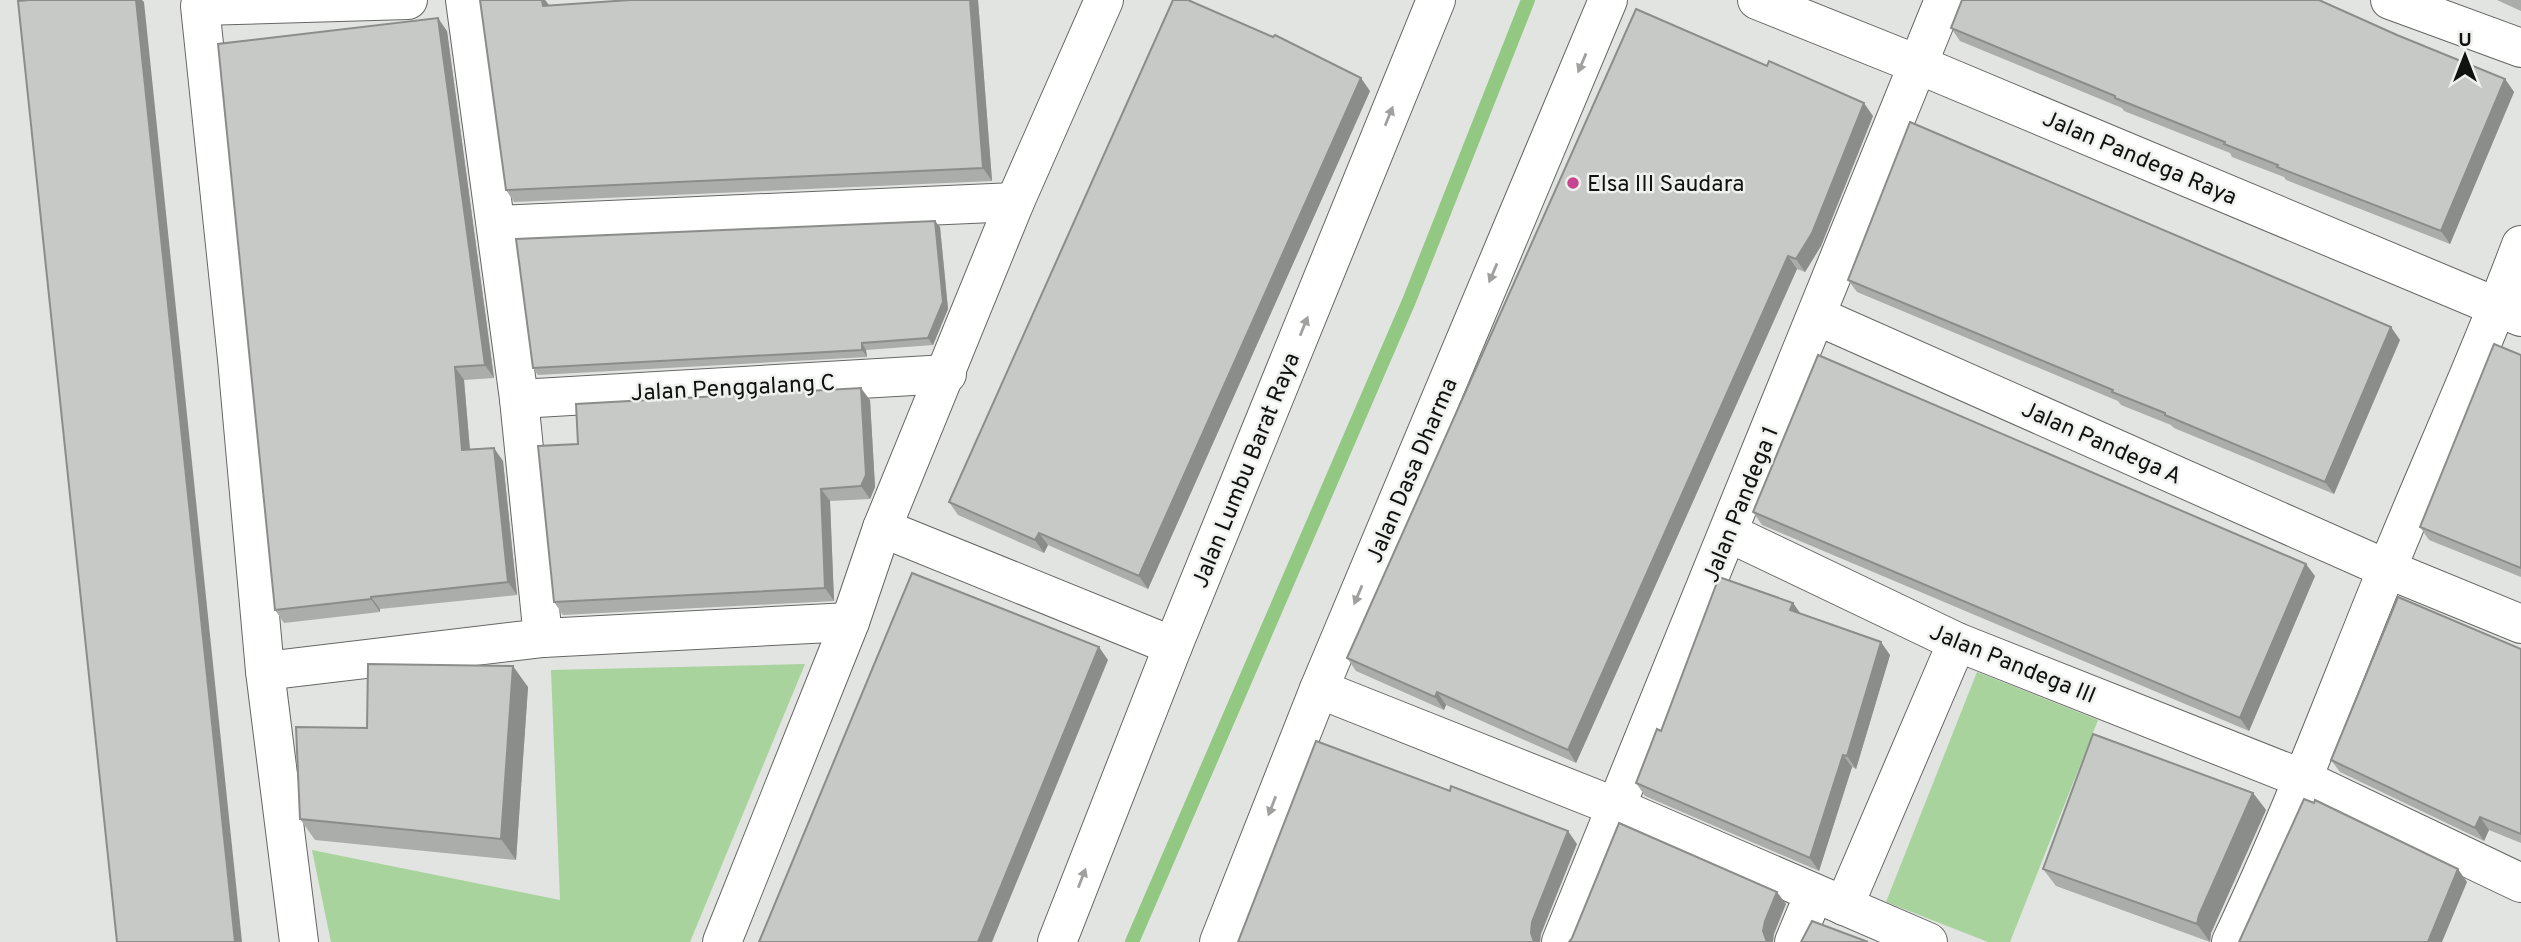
<svg xmlns="http://www.w3.org/2000/svg" width="2521" height="942" viewBox="0 0 2521 942" font-family="Overpass,sans-serif">
  <rect width="100%" height="100%" fill="#e1e4e1"/>
  <g fill="#a9d39c">
    <polygon points="805,664 690,942 331,942 312,850 560,900 551,670"/>
    <polygon points="1977,672 2098,720 2010,942 1988,942 1886,902"/>
  </g>
  <g fill="none" stroke-linecap="round" stroke-linejoin="round">
    <polyline stroke="#92c881" stroke-width="14" points="1132,942 1409,301 1528,0"/>
    <g stroke="#656764" stroke-width="40">
      <g id="minor">
        <polyline points="465,0 519,399 543,638"/>
        <polyline points="1757,0 1919,65 2521,317"/>
        <polyline points="2390,0 2521,48"/>
        <polyline points="496,225 1015,202"/>
        <polyline points="1817,316 2387,569 2521,624"/>
        <polyline points="519,399 947,374"/>
        <polyline points="882,528 1173,646"/>
        <polyline points="1729,533 1957,642 2303,779 2521,883"/>
        <polyline points="265,671 543,638 850,622"/>
        <polyline points="1319,689 1616,807 1928,942"/>
        <polyline points="1844,906 1957,642"/>
        <polyline points="299,942 265,671 237,359 200,6 408,0"/>
        <polyline points="722,942 850,622 882,528 1015,202 1104,0"/>
        <polyline points="1057,942 1173,646 1436,0"/>
        <polyline points="1219,942 1319,689 1608,0"/>
        <polyline points="1561,942 1944,0"/>
        <polyline points="1794,942 1814,894"/>
        <path d="M2231,942C2289,820 2336,694 2387,569C2431,461 2480,355 2521,245"/>
      </g>
    </g>
    <use href="#minor" stroke="#fff" stroke-width="38"/>
  </g>
  <g fill="#aaada9">
    <polygon points="480,0 545,0 549,5 630,0 978,0 992,181 514,202 506,190"/>
    <polygon points="2497,0 2521,0 2521,11"/>
    <polygon points="1951,28 2397,35 2505,79 2514,92 2450,244 2286,180 2284,177 2232,157 2230,153 2124,111 2122,108 1960,41"/>
    <polygon points="447,31 494,378 464,380 470,450 503,461 517,595 380,609 380,612 284,623 275,610"/>
    <polygon points="1767,66 1873,116 1821,246 1805,272 1797,269 1576,763 1446,705 1444,710 1356,671 1347,658"/>
    <polygon points="1370,91 1148,589 1048,545 1044,553 958,515 949,502"/>
    <polygon points="940,227 948,309 933,345 866,350 867,357 538,375 533,368"/>
    <polygon points="1848,280 2400,340 2334,494 2174,428 2171,425 2121,405 2118,401 1857,292"/>
    <polygon points="2521,355 2521,577 2429,540 2420,527"/>
    <polygon points="870,400 875,487 870,499 830,501 834,601 563,615 554,602 578,444"/>
    <polygon points="1753,512 2315,576 2249,731 1762,525"/>
    <polygon points="1793,603 1800,613 1890,655 1856,769 1852,767 1819,871 1645,796 1636,783 1661,731"/>
    <polygon points="2521,649 2521,843 2489,830 2484,841 2340,772 2331,760"/>
    <polygon points="528,687 516,860 315,840 300,819"/>
    <polygon points="2253,793 2266,810 2211,933 2210,942 2056,886 2043,869"/>
  </g>
  <g fill="#8b8d8a">
    <polygon points="136,0 142,0 144,2 242,942 235,942"/>
    <polygon points="542,0 545,0 551,8 543,6"/>
    <polygon points="970,0 978,0 992,181 983,168"/>
    <polygon points="438,18 447,31 494,378 485,365"/>
    <polygon points="1361,78 1370,91 1148,589 1139,576"/>
    <polygon points="2505,79 2514,92 2450,244 2441,231"/>
    <polygon points="1864,103 1873,116 1821,246 1805,272 1796,259"/>
    <polygon points="935,221 940,227 948,309 933,345 928,338"/>
    <polygon points="1788,256 1797,269 1576,763 1568,750"/>
    <polygon points="2391,327 2400,340 2334,494 2325,482"/>
    <polygon points="862,343 866,350 867,357 862,350"/>
    <polygon points="455,367 464,380 471,463 462,450"/>
    <polygon points="861,388 870,400 875,487 870,499 861,486"/>
    <polygon points="494,448 503,461 517,595 508,582"/>
    <polygon points="821,489 830,501 834,601 825,588"/>
    <polygon points="1039,533 1048,545 1044,553 1035,540"/>
    <polygon points="2306,564 2315,576 2249,731 2240,718"/>
    <polygon points="371,597 380,609 380,612 371,599"/>
    <polygon points="1793,603 1802,616 1790,610"/>
    <polygon points="1881,642 1890,655 1856,769 1847,756"/>
    <polygon points="1099,647 1108,660 992,942 978,942"/>
    <polygon points="513,666 528,687 516,860 501,839"/>
    <polygon points="1437,692 1446,705 1444,710 1435,697"/>
    <polygon points="1843,755 1852,767 1819,871 1810,858"/>
    <polygon points="2253,793 2266,810 2211,933 2210,942 2197,924 2199,915"/>
    <polygon points="2480,817 2489,830 2484,841 2475,828"/>
    <polygon points="1568,831 1577,844 1541,934 1540,942 1534,942 1531,933 1532,922"/>
    <polygon points="2458,869 2467,882 2442,942 2428,942"/>
    <polygon points="1777,892 1786,904 1774,934 1773,942 1767,942 1763,931 1765,921"/>
  </g>
  <g fill="#c6c9c5" stroke="#8b8d8a" stroke-width="2">
    <polygon points="29,0 136,0 235,942 117,942 18,1"/>
    <polygon points="480,0 542,0 543,6 630,0 970,0 983,168 506,190"/>
    <polygon points="1173,0 1188,0 1273,37 1275,35 1361,78 1139,576 1039,533 1035,540 949,502"/>
    <polygon points="1962,0 2319,0 2397,35 2505,79 2441,231 2277,167 2278,165 2224,144 2225,142 2115,98 2115,96 1951,28"/>
    <polygon points="1636,9 1767,66 1769,61 1864,103 1812,233 1796,259 1788,256 1568,750 1437,692 1435,697 1347,658"/>
    <polygon points="438,18 485,365 455,367 462,450 494,448 508,582 371,597 371,599 275,610 218,44"/>
    <polygon points="1910,122 2391,327 2325,482 2165,415 2165,413 2112,392 2113,390 1848,280"/>
    <polygon points="935,221 943,302 928,338 862,343 862,350 533,368 516,239"/>
    <polygon points="2494,344 2521,355 2521,568 2420,527"/>
    <polygon points="1818,355 2306,564 2240,718 1753,512"/>
    <polygon points="861,388 866,475 861,486 821,489 825,588 554,602 538,446 578,444 576,404"/>
    <polygon points="912,573 1099,647 978,942 759,942"/>
    <polygon points="1719,577 1793,603 1790,610 1881,642 1847,756 1843,755 1810,858 1636,783 1657,729 1661,731"/>
    <polygon points="2398,597 2521,649 2521,834 2480,817 2475,828 2331,760"/>
    <polygon points="368,664 513,666 501,839 300,819 296,727 367,728"/>
    <polygon points="2093,734 2253,793 2199,915 2197,924 2043,869"/>
    <polygon points="1316,741 1450,791 1451,786 1568,831 1532,922 1531,933 1534,942 1238,942"/>
    <polygon points="2304,799 2314,803 2315,800 2458,869 2428,942 2239,942"/>
    <polygon points="1619,823 1777,892 1765,921 1763,931 1767,942 1569,942 1572,938"/>
    <polygon points="1812,921 1868,942 1801,942"/>
  </g>
  <defs><path id="oneway-solid" d="M-6-.8H1V-3.2L6.5 0L1 3.2V.8H-6Z" transform="scale(1.75)"/></defs>
  <g fill="#a0a09f">
    <use href="#oneway-solid" transform="translate(1582 63) rotate(113)"/>
    <use href="#oneway-solid" transform="translate(1389 116) rotate(-68)"/>
    <use href="#oneway-solid" transform="translate(1493 273) rotate(113)"/>
    <use href="#oneway-solid" transform="translate(1304 326) rotate(-68)"/>
    <use href="#oneway-solid" transform="translate(1358 595) rotate(113)"/>
    <use href="#oneway-solid" transform="translate(1272 806) rotate(111)"/>
    <use href="#oneway-solid" transform="translate(1082 878) rotate(-69)"/>
  </g>
  <circle fill="#c74691" stroke="#eff1ee" stroke-width="2.5" cx="1573" cy="183" r="7"/>
  <g text-anchor="middle" stroke-width="5" stroke-linejoin="round" paint-order="stroke">
    <g font-size="23" fill="#111110" stroke="#eff1ee">
      <text transform="translate(2140 157) rotate(23)" y="8">Jalan Pandega Raya</text>
      <text transform="translate(733 387) rotate(-3)" y="8">Jalan Penggalang C</text>
      <text transform="translate(2102 442) rotate(24)" y="8">Jalan Pandega A</text>
      <text transform="translate(1245 470) rotate(-68)" y="8">Jalan Lumbu Barat Raya</text>
      <text transform="translate(1411 470) rotate(-67)" y="8">Jalan Dasa Dharma</text>
      <text transform="translate(1740 504) rotate(-68)" y="8">Jalan Pandega 1</text>
      <text transform="translate(2013 663) rotate(22)" y="8">Jalan Pandega III</text>
    </g>
    <g font-size="23" fill="#111110" stroke="#eff1ee" text-anchor="start">
      <text x="1587" y="191">Elsa III Saudara</text>
    </g>
  </g>
  <g transform="translate(2465 56)" stroke="#eff1ee" stroke-width="5" paint-order="stroke">
  <path d="M0-5L12 26L0 18L-12 26Z" fill="#111110"/>
  <text y="-10" font-size="19" font-weight="bold" text-anchor="middle" fill="#111110">U</text>
  </g>
</svg>
